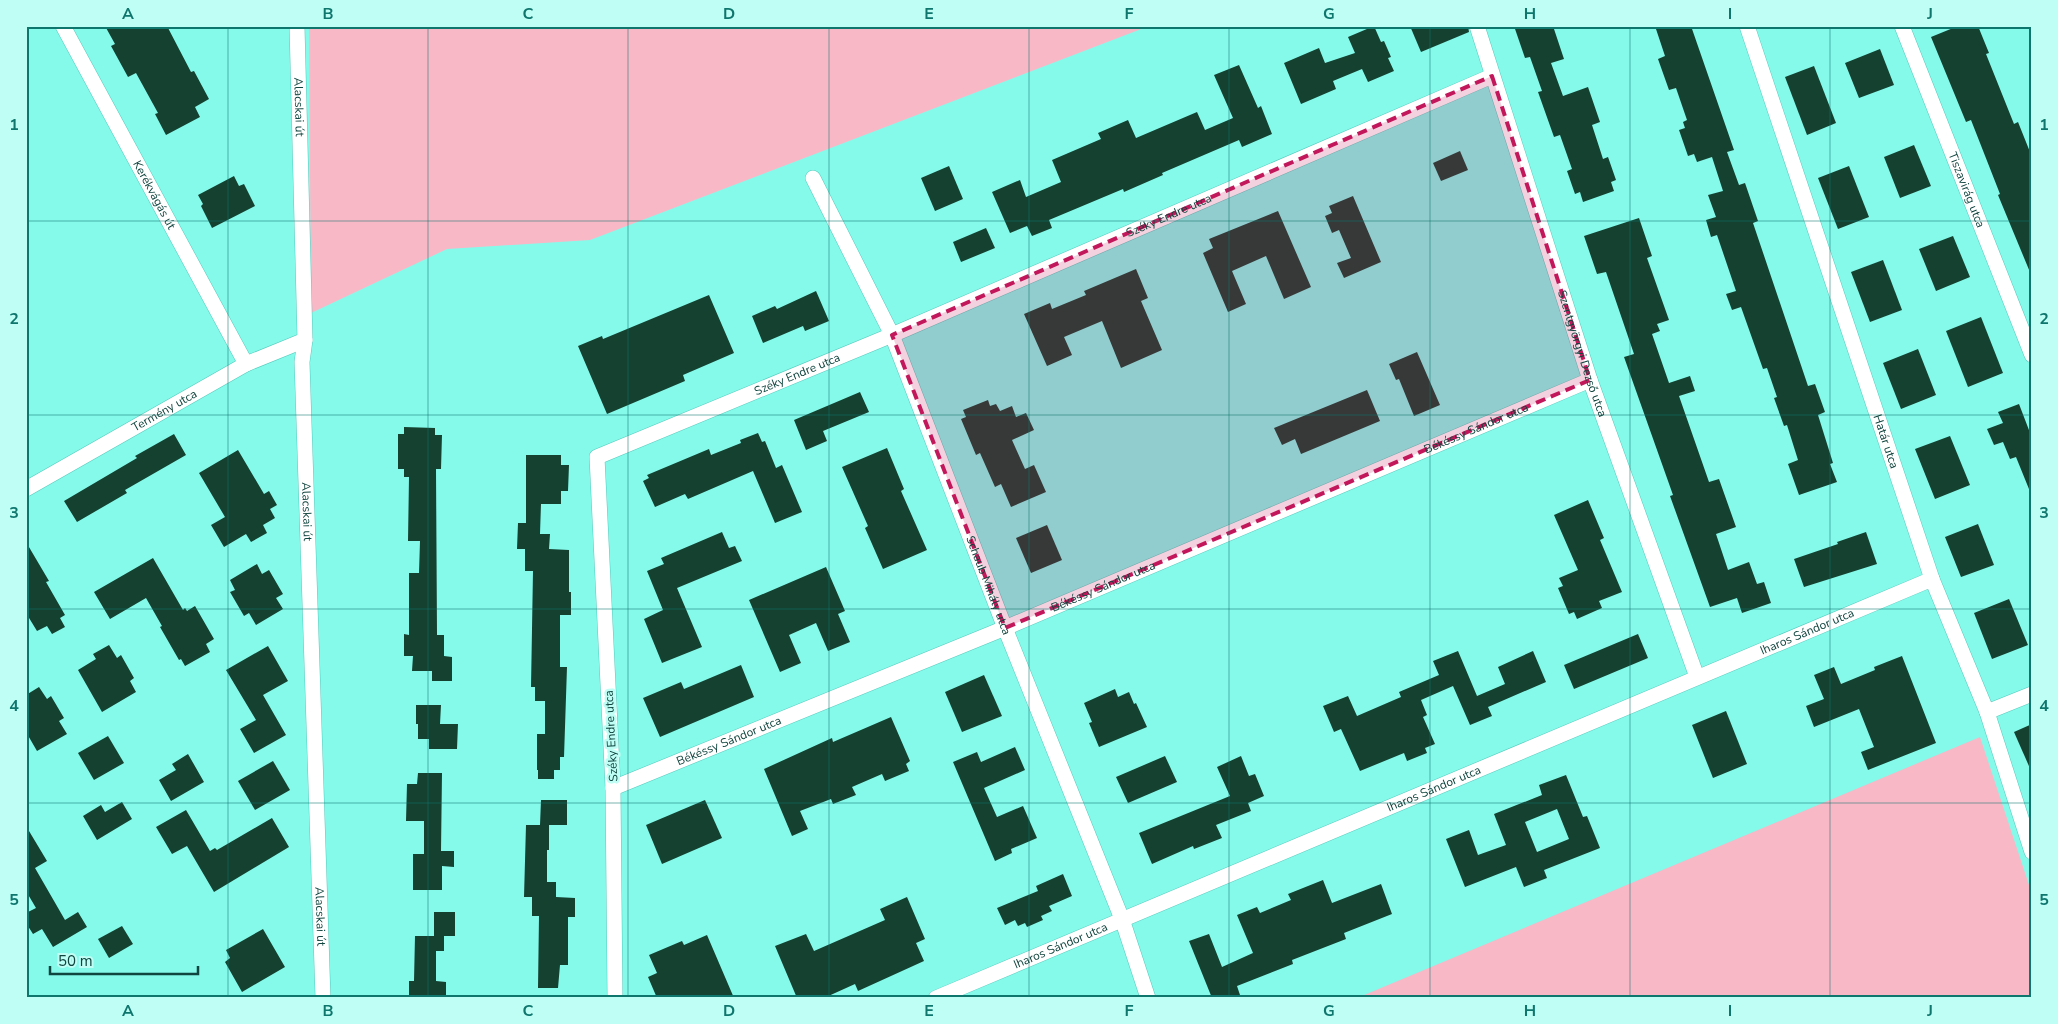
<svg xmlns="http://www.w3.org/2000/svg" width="2058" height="1024" viewBox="0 0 2058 1024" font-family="'Nunito Sans',sans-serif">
  <rect width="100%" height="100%" fill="#85faeb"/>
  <g fill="#f9b8c6">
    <polygon points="309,26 1149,26 590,240 447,249 311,313"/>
    <polygon points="1980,737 2032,894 2032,998 1357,998"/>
  </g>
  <g fill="#144130" fill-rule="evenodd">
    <polygon points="105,26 167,26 191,72 194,71 209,99 195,107 200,117 166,135 155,114 158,113 136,73 128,77 111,46 115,44"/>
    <polygon points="1374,26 1381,42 1384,41 1391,57 1388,58 1394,71 1368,82 1362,69 1333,81 1336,89 1301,104 1284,63 1319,48 1325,63 1355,53 1348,37"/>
    <polygon points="1410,26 1468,26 1469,32 1421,52"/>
    <polygon points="1514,26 1553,26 1564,59 1551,63 1563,96 1588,87 1600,122 1592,125 1603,159 1608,157 1616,180 1611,182 1614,191 1583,202 1580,192 1575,194 1567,171 1572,169 1560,135 1554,137 1538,92 1542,91 1530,57 1525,58"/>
    <polygon points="1655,26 1691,26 1734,150 1727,152 1739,185 1745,183 1758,221 1753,223 1808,386 1815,384 1825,412 1818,415 1833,463 1830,464 1837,482 1799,495 1788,464 1798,460 1787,425 1784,426 1774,398 1777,397 1767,368 1763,369 1741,307 1732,310 1726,294 1736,291 1717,235 1711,237 1706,220 1716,217 1708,195 1723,191 1712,157 1697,162 1694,154 1688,156 1679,130 1685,128 1683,122 1687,120 1676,88 1669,90 1658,59 1665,56"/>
    <polygon points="1958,26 1978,26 1989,53 1986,54 2014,124 2018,122 2032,157 2032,277 1998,195 2000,194 1971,120 1966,122 1931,37"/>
    <polygon points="1880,49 1894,85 1859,98 1845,63"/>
    <polygon points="1239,65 1258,108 1261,106 1272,134 1242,147 1239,140 1162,173 1163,175 1124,192 1123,189 1049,220 1052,228 1032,236 1027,226 1010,233 992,192 1020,180 1026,197 1061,182 1052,160 1101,139 1098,133 1128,120 1136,138 1197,112 1205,130 1233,118 1214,75"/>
    <polygon points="1814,66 1836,123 1807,135 1785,77"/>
    <polygon points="1914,145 1931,186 1900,198 1884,157"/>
    <polygon points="1460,151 1468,170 1441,181 1433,163"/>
    <polygon points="949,166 963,199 935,211 921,178"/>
    <polygon points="1849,166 1869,217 1838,229 1818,178"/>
    <polygon points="234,176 239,186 244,184 255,206 212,228 201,206 203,204 198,195"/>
    <polygon points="1353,196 1381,262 1344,278 1337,263 1351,258 1339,230 1332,233 1325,216 1332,213 1329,206"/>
    <polygon points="1278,211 1311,287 1284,299 1266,256 1232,271 1246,304 1228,312 1203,253 1213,248 1209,239"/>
    <polygon points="1639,218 1652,256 1647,258 1669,320 1657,324 1660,331 1652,334 1669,383 1690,376 1695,391 1679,396 1709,482 1719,479 1736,527 1716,534 1728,570 1749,562 1757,584 1764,582 1771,603 1742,613 1737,598 1710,607 1670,496 1673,495 1624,357 1634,354 1606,272 1597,274 1584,236"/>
    <polygon points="986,228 995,248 961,262 953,242"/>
    <polygon points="1953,236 1970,277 1936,291 1919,249"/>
    <polygon points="1883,260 1902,310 1870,322 1851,272"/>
    <polygon points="1136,269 1148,298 1141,301 1162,350 1121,368 1102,321 1064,337 1072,355 1047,366 1024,314 1050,303 1052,309 1086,295 1084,291"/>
    <polygon points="816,291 829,321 805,331 803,326 763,343 752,316 775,306 777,309"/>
    <polygon points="709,295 734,353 683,375 685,381 607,414 578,346 602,336 603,339"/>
    <polygon points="1981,317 2003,373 1968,387 1946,331"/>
    <polygon points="1918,349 1936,395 1901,409 1883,363"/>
    <polygon points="1417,352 1440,405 1414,416 1399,379 1396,380 1389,364"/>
    <polygon points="1367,390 1380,421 1301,454 1295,439 1282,445 1274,428"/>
    <polygon points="860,392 869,412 823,431 827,441 806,450 794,420"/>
    <polygon points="988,400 990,406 996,404 1000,411 1012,406 1016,417 1026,413 1034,430 1012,440 1025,469 1034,465 1046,492 1011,507 1001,484 995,487 980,453 976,455 961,419 966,417 963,410"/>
    <polygon points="2019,404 2032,438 2031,494 2016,457 2010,459 2003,442 1994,445 1987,429 2003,423 1998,412"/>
    <polygon points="404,427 435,428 435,435 442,435 441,469 436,469 437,635 444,635 444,656 452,657 452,681 432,681 432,671 412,671 413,656 404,656 404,634 409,635 409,573 419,573 420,541 408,541 409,477 404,477 404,469 398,469 398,434 404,434"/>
    <polygon points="758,433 762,442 765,441 776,468 782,465 802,512 775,523 753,471 688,499 685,494 655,507 643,481 649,478 647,475 709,449 711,455 741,443 740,440"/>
    <polygon points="174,434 186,455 125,490 127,493 77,522 64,501 137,458 135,456"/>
    <polygon points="1950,436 1970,485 1935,499 1915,449"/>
    <polygon points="887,448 904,489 901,491 927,550 883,569 865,528 868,526 842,467"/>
    <polygon points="238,450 264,494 269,491 277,505 270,509 275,518 263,525 267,533 251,542 246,534 224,547 211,525 225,517 199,473"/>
    <polygon points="526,455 561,455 561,465 569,465 568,491 561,491 561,504 541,504 540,534 550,534 549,549 569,550 569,592 571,592 571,615 560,615 560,667 567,667 564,757 560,757 560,770 554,770 554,779 538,779 538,770 537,770 537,734 545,734 545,701 535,701 535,687 531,687 533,571 525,571 525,549 517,549 518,523 526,523"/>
    <polygon points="1588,500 1604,538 1600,540 1622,592 1599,601 1602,608 1577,619 1574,612 1569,614 1558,588 1563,586 1559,578 1578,570 1554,515"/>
    <polygon points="1978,524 1994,565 1961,577 1945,537"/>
    <polygon points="1047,525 1062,560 1031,573 1016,538"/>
    <polygon points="722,532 729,548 735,546 742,561 677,588 702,647 662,663 644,619 663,610 647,571 664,564 661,558"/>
    <polygon points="1866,532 1877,564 1804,587 1794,559 1838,544 1837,542"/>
    <polygon points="26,542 49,581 46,582 65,615 60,618 65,627 52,634 47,626 37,631 26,613"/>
    <polygon points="153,558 183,610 185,608 187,611 195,606 214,639 206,644 210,652 185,666 181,659 179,660 160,627 162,626 146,598 110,619 94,592"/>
    <polygon points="257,564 262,574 269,570 283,594 276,598 283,609 256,625 249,613 244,616 230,592 235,590 230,580"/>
    <polygon points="826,567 845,611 838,614 850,642 828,651 816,623 789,635 801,663 780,672 749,600"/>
    <polygon points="2009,599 2028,645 1992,659 1974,613"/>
    <polygon points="1638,634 1648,658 1574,689 1564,665"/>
    <polygon points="109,645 117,658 121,655 134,678 130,681 136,692 102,712 78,670 96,659 93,654"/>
    <polygon points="268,646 288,681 263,695 286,735 254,753 240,729 256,720 226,670"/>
    <polygon points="1458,651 1477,696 1505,684 1498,667 1533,651 1546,682 1488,707 1492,716 1470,725 1453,686 1421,700 1427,715 1423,717 1435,744 1425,748 1427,753 1407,761 1404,753 1360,771 1341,729 1334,732 1323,706 1348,696 1357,716 1401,697 1399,692 1439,675 1433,661"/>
    <polygon points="1902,656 1936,743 1868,770 1861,752 1874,747 1859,709 1814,727 1806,706 1824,699 1814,675 1834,667 1841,684 1875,670 1874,667"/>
    <polygon points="741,665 754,697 660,737 643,698 681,682 684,689"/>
    <polygon points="984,675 1002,716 962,732 945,692"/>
    <polygon points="39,687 47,699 51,696 64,718 59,721 67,734 37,751 26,732 26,695"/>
    <polygon points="1115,689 1118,697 1129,692 1134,704 1136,703 1147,727 1099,747 1089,723 1092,722 1084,703"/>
    <polygon points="416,705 441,705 440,724 458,724 457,749 429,749 429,739 418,739 418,724 416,724"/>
    <polygon points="1726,711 1747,764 1713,778 1692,725"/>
    <polygon points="891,717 910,761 906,764 909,771 885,781 882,774 852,787 856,795 833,804 831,799 800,811 808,829 792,836 764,769 832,738 833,742"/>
    <polygon points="2032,724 2032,773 2014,732"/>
    <polygon points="108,736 124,763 94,780 78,753"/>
    <polygon points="1015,747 1025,770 984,788 997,817 1023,806 1037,838 1011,849 1012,853 995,861 953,762 977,752 981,762"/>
    <polygon points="188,754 204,782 171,801 159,780 176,770 172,764"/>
    <polygon points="1165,756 1177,782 1128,803 1116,777"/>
    <polygon points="1241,756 1249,776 1255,774 1264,796 1248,803 1251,811 1216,825 1222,838 1194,849 1193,846 1152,864 1139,833 1230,796 1217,767"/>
    <polygon points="273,761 290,790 255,810 238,781"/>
    <polygon points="418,773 442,773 441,851 454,851 454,867 442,866 442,890 413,890 413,854 424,854 424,821 406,821 407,784 417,784"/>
    <path d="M1566,775L1583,817L1587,816L1600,848L1544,870L1547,878L1524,887L1516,867L1465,887L1446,839L1469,830L1478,855L1506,845L1494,814L1542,795L1539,785ZM1557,809L1569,839L1537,852L1525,822Z"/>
    <polygon points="541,800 567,800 567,825 549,825 549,850 547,850 547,882 556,882 556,897 575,898 575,917 568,917 568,965 560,965 558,988 538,988 539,916 532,916 532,897 524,897 526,825 540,825"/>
    <polygon points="705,800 722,838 662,864 646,825"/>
    <polygon points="122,802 132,819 97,840 83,816 101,805 105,812"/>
    <polygon points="186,810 210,851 215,848 217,850 272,818 289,847 214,892 187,846 172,854 156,827"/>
    <polygon points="26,826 47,861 35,868 65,920 78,912 87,927 53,947 42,929 33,934 26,923 26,913 36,908 26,891"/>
    <polygon points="1063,874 1072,896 1049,906 1052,911 1041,916 1043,920 1027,927 1025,923 1018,926 1015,920 1005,925 997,908 1038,891 1036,886"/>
    <polygon points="1323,880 1332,903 1381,884 1392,914 1344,933 1346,939 1292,960 1293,964 1237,986 1241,998 1212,998 1189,941 1209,934 1222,967 1253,953 1237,915 1257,907 1260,913 1291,900 1288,894"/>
    <polygon points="907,897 925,939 916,943 924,961 858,991 855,984 824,998 797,998 775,946 806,934 814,951 885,920 880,909"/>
    <polygon points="434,912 455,912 455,936 444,936 444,951 436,951 436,981 446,982 446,998 409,998 409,981 414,981 415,936 434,936"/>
    <polygon points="122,926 133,944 109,958 98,939"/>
    <polygon points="263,929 285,967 242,992 225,962 230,958 226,950"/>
    <polygon points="707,935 734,998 657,998 648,977 657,973 649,955 682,941 684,945"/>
  </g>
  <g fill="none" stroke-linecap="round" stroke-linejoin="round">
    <g stroke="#53cabc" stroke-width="16">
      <g id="street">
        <path id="s1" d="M63,26L246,364"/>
        <path id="s2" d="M297,26L305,340L302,362L323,998"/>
        <path id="s3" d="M1477,26L1590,380L1697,677"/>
        <path id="s4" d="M1747,26L1932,579L1987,712L2032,852"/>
        <path id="s5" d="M1902,26L2032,355"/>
        <path id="s6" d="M813,178L892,335L1005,628L1122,919L1148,998"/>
        <path id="s7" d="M26,489L246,364L305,340"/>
        <polyline points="1987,712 2032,694"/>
        <path id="s8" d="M613,788L1005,628L1590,380"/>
        <path id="s9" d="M615,998L613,788L597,457L892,335L1492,76"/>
        <path id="s10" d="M936,998L1932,579"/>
      </g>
    </g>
    <use href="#street" stroke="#fff" stroke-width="15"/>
  </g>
  <path fill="#c2185b" fill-opacity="0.2" stroke="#c2185b" stroke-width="4" stroke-dasharray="10 6" stroke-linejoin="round" d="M1492,76L1590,380L1005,628L892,335Z"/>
  <path fill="none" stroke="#0f766e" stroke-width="1" stroke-opacity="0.55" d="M228,26V998M428,26V998M628,26V998M829,26V998M1029,26V998M1229,26V998M1430,26V998M1630,26V998M1830,26V998M26,221H2032M26,415H2032M26,609H2032M26,803H2032"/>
  <g text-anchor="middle" stroke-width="5" stroke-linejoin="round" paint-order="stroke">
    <g font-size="12" fill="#10443e" stroke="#befef4">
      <text dy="4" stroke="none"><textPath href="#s2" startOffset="81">Alacskai út</textPath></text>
      <text dy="4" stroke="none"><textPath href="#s5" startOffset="176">Tiszavirág utca</textPath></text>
      <text dy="4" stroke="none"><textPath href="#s1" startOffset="192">Kerékvágás út</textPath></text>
      <text dy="4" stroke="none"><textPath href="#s9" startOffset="1162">Széky Endre utca</textPath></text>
      <text dy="4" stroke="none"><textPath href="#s3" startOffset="344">Szentgyörgyi Dezső utca</textPath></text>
      <text dy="4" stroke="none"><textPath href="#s9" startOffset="758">Széky Endre utca</textPath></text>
      <text dy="4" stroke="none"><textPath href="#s7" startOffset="159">Termény utca</textPath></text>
      <text dy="4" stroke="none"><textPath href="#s8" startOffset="935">Békéssy Sándor utca</textPath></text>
      <text dy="4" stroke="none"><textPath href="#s4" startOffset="438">Határ utca</textPath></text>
      <text dy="4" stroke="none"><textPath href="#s2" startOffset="486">Alacskai út</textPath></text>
      <text dy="4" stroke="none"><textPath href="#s6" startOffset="444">Schaub Mihály utca</textPath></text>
      <text dy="4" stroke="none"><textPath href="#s8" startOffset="530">Békéssy Sándor utca</textPath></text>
      <text dy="4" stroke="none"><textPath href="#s10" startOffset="945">Iharos Sándor utca</textPath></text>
      <text transform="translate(611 736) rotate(-93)" y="4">Széky Endre utca</text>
      <text dy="4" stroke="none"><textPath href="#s8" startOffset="125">Békéssy Sándor utca</textPath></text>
      <text dy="4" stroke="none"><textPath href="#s10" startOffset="540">Iharos Sándor utca</textPath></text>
      <text dy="4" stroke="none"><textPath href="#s2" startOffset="891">Alacskai út</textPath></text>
      <text dy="4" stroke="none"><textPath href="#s10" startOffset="135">Iharos Sándor utca</textPath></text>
    </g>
  </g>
  <rect width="2058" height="1024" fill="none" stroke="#befef4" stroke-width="55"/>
  <path d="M50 966v8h148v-8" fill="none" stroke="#10443e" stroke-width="2.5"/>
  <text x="58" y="966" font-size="15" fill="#10443e" stroke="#befef4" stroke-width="4" paint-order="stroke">50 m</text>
  <rect x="28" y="28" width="2002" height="968" fill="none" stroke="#0f766e" stroke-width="2"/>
  <g font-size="16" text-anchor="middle" font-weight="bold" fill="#0f766e">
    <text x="128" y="19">A</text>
    <text x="328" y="19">B</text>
    <text x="528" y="19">C</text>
    <text x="729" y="19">D</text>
    <text x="929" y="19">E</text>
    <text x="1129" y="19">F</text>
    <text x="1329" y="19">G</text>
    <text x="1530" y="19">H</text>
    <text x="1730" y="19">I</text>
    <text x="1930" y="19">J</text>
    <text x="14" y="130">1</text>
    <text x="2044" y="130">1</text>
    <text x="14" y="324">2</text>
    <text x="2044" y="324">2</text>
    <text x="14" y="518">3</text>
    <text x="2044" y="518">3</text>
    <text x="14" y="711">4</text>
    <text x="2044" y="711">4</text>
    <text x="14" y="905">5</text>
    <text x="2044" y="905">5</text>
    <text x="128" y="1016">A</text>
    <text x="328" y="1016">B</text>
    <text x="528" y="1016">C</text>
    <text x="729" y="1016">D</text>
    <text x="929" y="1016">E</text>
    <text x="1129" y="1016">F</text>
    <text x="1329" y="1016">G</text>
    <text x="1530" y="1016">H</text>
    <text x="1730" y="1016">I</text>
    <text x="1930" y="1016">J</text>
  </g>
</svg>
